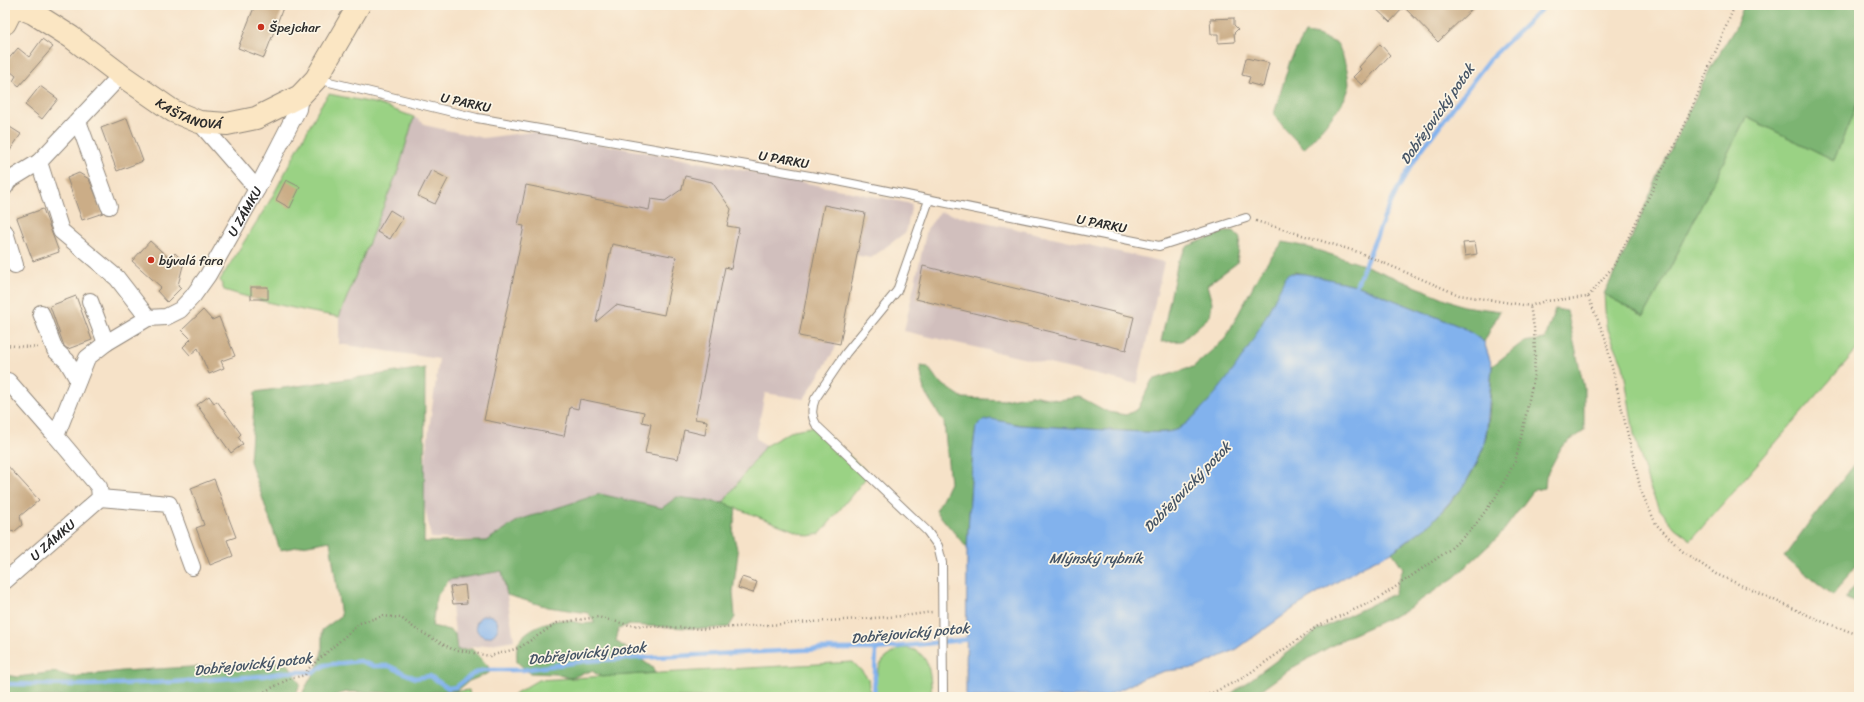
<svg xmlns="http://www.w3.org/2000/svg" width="1864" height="702" viewBox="0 0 1864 702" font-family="Sriracha,sans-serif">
  <rect width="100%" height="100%" fill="#fcf5e5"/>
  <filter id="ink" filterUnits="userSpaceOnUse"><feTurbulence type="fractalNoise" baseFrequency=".025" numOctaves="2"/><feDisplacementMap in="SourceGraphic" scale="8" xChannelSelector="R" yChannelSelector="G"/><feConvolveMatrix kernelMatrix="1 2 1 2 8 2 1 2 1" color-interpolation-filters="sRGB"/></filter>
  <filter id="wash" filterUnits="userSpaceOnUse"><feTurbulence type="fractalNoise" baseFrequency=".012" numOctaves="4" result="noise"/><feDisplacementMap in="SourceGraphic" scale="16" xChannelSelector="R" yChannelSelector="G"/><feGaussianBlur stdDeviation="0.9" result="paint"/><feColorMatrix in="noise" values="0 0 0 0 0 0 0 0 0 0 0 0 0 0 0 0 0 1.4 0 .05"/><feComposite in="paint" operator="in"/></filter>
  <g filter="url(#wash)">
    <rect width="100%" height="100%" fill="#f6e2c8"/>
    <g fill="#d1bfbd">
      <polygon points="414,117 428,126 483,138 532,132 726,167 912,204 906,232 871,258 854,255 835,349 804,399 765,393 756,438 765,446 723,503 677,497 662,508 600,494 519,520 486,541 431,538 422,492 429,429 439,359 339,344 339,317 399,168"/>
      <polygon points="940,212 1164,262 1137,384 904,331 927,229"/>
      <polygon points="503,571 514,640 457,650 449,580"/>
    </g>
    <g fill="#9ad284" stroke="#627e58">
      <path d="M329,94L378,104L414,117L399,168L339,317C300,310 262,302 224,290L220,280L271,199L321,105Z"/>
      <polygon points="1859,99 1859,347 1691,540 1675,528 1658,507 1649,485 1634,434 1623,365 1606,325 1604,294 1644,316 1666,276 1746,117 1834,160"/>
      <polygon points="817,426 869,474 820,534 808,536 723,503 765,446 794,430"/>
      <path d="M902,648C931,648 930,674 932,697H875C876,672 876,659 902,648Z"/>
      <polygon points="853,662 868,678 870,697 509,697 538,680"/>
      <polygon points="469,690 470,697 407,697"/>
    </g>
    <g fill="#7bb472" stroke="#53704e">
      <polygon points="1744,5 1859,5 1859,99 1834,160 1746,117 1666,276 1644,316 1604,294 1631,239 1660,171 1711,67 1735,28"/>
      <path d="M1305,33L1318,35L1338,44C1343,57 1349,72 1349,86C1348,103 1315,136 1304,149L1284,128L1274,114L1290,61Z"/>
      <polygon points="1226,231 1234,231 1240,238 1237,263 1207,285 1212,303 1210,316 1182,341 1161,342 1178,261 1188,246"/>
      <path d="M1283,242L1307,247L1364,265L1463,306L1500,311L1484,342L1464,328L1356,285L1294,272C1269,314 1221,407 1178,429C1167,434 1153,432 1142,432L1020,425L1001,421L976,427L973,449L967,548L936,511L950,483L944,422L924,391L920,366L928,367L939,382L963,398L1004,400L1031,395L1058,400L1080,397L1108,412L1126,415L1138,409L1152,380L1193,367L1225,339L1261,271Z"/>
      <path d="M1555,309L1567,311L1584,388V431L1562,446L1546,476L1545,488L1534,490L1501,534L1455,577L1403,612L1349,636L1292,668L1251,697H1224L1228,696L1318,630L1394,594L1403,568L1392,552C1430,526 1468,493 1483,448C1491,422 1490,393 1492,366L1523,342L1545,339Z"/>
      <path d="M425,368L424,542L486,541L519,520L600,494L662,508L677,497L723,503L736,508L733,533L738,553L733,592L735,617L729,627L706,629L629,625L619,628L616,641L653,668L655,673L601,677L592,671L569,678L556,674L530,673L517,662C517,657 516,648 518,643C525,629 546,621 561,620C573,619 580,627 595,622L588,613L548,607L507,595L502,571L449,580L436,597L432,626L449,630L455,634L457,650L472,649L488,666L489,673L469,681L458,690L424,693L347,692L329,697H306L303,692L319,663L322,651V630L341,616L330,541L280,550L250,461L255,392Z"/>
      <polygon points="1859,459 1859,562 1833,595 1784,557 1810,521"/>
      <polygon points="1859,580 1859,605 1845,598"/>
      <polygon points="276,662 289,665 300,684 295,696 5,697 5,675 18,677 55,672 72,677 122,671"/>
    </g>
    <g fill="#82b2ed" stroke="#566e8c">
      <path d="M1291,273L1305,274L1356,285L1464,328L1484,342L1492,366L1487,428L1483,448L1477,462L1464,486L1431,523L1392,552L1363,566L1294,608L1237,649L1196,668L1165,671L1146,677L1105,697H966L967,548L973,449L976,427L982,421L991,419L1020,425L1142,432C1153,432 1167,434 1178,429C1188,423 1195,416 1203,407C1240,369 1263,323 1286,276Z"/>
      <circle cx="487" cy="626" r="11"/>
    </g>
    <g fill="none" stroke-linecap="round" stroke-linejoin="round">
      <g stroke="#82b2ed" stroke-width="4.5">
        <polyline points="1354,291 1384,218 1397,190 1419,153 1489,60 1546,5"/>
        <polyline points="5,684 85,685 174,682 262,676 286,672 314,672 325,665 360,661 373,666 389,666 415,678 430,676 448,688 456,687 473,674 483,670 522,670 585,661 656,657 822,649 876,649 971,639"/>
        <polyline points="874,697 876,649"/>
      </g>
    </g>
    <g id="blocks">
      <g fill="#cbad87" fill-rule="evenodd">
        <polygon points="255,5 284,5 264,58 238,48"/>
        <polygon points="1372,5 1476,5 1438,42 1404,7 1390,22"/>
        <polygon points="1234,18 1234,25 1238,29 1234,33 1235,42 1218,43 1218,34 1211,34 1210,19"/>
        <polygon points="42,39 53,47 19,86 13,81 16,76 5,67 5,63 18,48 29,57"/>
        <polygon points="1380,44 1390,55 1362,85 1353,77 1361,69 1359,67"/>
        <polygon points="1246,58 1269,63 1263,87 1248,83 1250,77 1242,75"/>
        <polygon points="40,86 58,99 42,119 25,105"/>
        <polygon points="127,118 143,161 117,171 101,128"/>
        <polygon points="5,124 21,134 5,158"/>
        <polygon points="431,170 448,179 435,204 418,196"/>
        <polygon points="79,173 89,179 103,213 82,220 67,178"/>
        <path d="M685,176L712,182L731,209L727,226L739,228L731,269L725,267L695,419L707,421L705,435L684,430L678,459L645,453L651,424L642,422L644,412L580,399L578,409L570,407L564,436L484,420L524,226L518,225L526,185L649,210L651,199L665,201L682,189ZM612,244L676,257L664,315L616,305L596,322Z"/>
        <polygon points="286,180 300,187 290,208 276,200"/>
        <polygon points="824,205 865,213 840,344 799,336"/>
        <polygon points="43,209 59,252 33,261 17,218"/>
        <polygon points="390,210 403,218 390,239 377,232"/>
        <polygon points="150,241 170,259 175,253 184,262 178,285 181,288 167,302 157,291 161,287 132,261"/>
        <polygon points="1475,242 1477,254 1465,256 1463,243"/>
        <polygon points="923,266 1134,317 1126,350 916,299"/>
        <rect x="251" y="287" width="17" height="12"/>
        <polygon points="76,296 92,340 68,349 64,346 50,306"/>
        <polygon points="203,310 212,320 219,317 235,356 221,361 224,368 209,374 198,348 190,355 183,347 191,339 182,330"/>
        <polygon points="209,396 214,403 217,401 241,434 238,437 243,444 231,453 197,405"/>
        <polygon points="5,463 39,500 20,516 22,525 14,532 5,529"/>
        <polygon points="214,479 236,537 227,540 233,556 210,565 196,528 204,525 191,488"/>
        <polygon points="742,577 757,582 753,593 738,588"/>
        <polygon points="465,585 467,603 453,604 450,587"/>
      </g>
    </g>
  </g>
  <g filter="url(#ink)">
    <use href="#blocks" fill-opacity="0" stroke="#90867a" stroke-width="1"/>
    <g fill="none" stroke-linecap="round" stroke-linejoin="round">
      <g stroke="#90867a" stroke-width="10">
        <g id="lane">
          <polyline points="317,79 477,118 833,180 1159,246 1246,218"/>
          <path d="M929,200L897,291L846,353L815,399C811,409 811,417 817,426L927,531L938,546L942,563L943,697"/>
        </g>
      </g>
      <g stroke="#90867a" stroke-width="18">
        <g id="street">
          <polyline points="121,75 39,162 61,231 117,278 148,318"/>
          <polyline points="78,121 109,206"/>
          <polyline points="199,122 257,189"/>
          <polyline points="5,187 8,181 39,162"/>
          <polyline points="5,232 15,265"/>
          <polyline points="90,301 106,343"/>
          <polyline points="41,313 55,350 67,361 78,380"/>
          <polyline points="8,381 56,436"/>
          <polyline points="100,498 169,504 192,567"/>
          <path id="s1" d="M5,581L100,498L99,487L56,436L87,358L106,343L148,318L166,317L180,310L193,296L208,275L257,189L298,109L300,96"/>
        </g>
      </g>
      <g stroke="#90867a" stroke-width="24">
        <g id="secondary">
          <path id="s2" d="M14,5L33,13L71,37L121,75L173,111L199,122L227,124L256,118L300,96L316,79L359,5"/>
          <polyline points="5,23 14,5"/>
        </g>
      </g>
      <g stroke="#90867a" stroke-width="2.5" stroke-dasharray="1 3" stroke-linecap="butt">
        <polyline points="1256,221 1358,252 1459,295 1530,306 1545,301 1588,297 1615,264 1684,127 1735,5"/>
        <polyline points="1588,297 1605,337 1641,491 1656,524 1682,551 1716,574 1821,621 1859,635"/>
        <polyline points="5,345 39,348"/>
        <polyline points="254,697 289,679 305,675 308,669 360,623 383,616 401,618 417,630 452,649 490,656 519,648 557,623 598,617 629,625 706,629 904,616 932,612"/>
        <polyline points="1197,697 1212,693 1241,679 1318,626 1378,599 1449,550 1473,528 1495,498 1515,462 1523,429 1534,375 1535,355 1534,328 1530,306"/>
      </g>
      <use href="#lane" stroke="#fff" stroke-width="8"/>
      <use href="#street" stroke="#fff" stroke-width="16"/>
      <use href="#secondary" stroke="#fbe6c3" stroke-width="22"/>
    </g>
  </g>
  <g fill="#c8321e" stroke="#fcf5e5" stroke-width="1.5">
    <circle cx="261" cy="27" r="4"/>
    <circle cx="151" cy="260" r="4"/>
  </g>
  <g text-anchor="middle" stroke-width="3.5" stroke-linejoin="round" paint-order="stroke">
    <g font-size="13" fill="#2b2b2b" stroke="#fcf5e5" text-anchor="start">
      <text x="269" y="32">Špejchar</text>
      <text x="159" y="265">bývalá fara</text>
    </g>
    <g font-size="13" fill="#2b2b2b" stroke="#fcf5e5">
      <text transform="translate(466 102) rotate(12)" y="5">U PARKU</text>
      <text dy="5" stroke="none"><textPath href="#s2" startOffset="208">KAŠTANOVÁ</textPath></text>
      <text transform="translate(784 159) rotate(10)" y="5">U PARKU</text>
      <text dy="5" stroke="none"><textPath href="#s1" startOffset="513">U ZÁMKU</textPath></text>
      <text transform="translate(1102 223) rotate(11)" y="5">U PARKU</text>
      <text dy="5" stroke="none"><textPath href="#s1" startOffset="63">U ZÁMKU</textPath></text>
    </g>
    <g font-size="14" font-style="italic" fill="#455465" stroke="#fcf5e5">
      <text transform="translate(1437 114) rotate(-55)" y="5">Dobřejovický potok</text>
      <text transform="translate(1187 487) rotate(-46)" y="5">Dobřejovický potok</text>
      <text x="1096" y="563">Mlýnský rybník</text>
      <text transform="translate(910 633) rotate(-5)" y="5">Dobřejovický potok</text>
      <text transform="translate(587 653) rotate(-6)" y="5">Dobřejovický potok</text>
      <text transform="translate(253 664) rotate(-6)" y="5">Dobřejovický potok</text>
    </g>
  </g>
  <rect width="1864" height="702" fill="none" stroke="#fcf5e5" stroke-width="20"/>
</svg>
